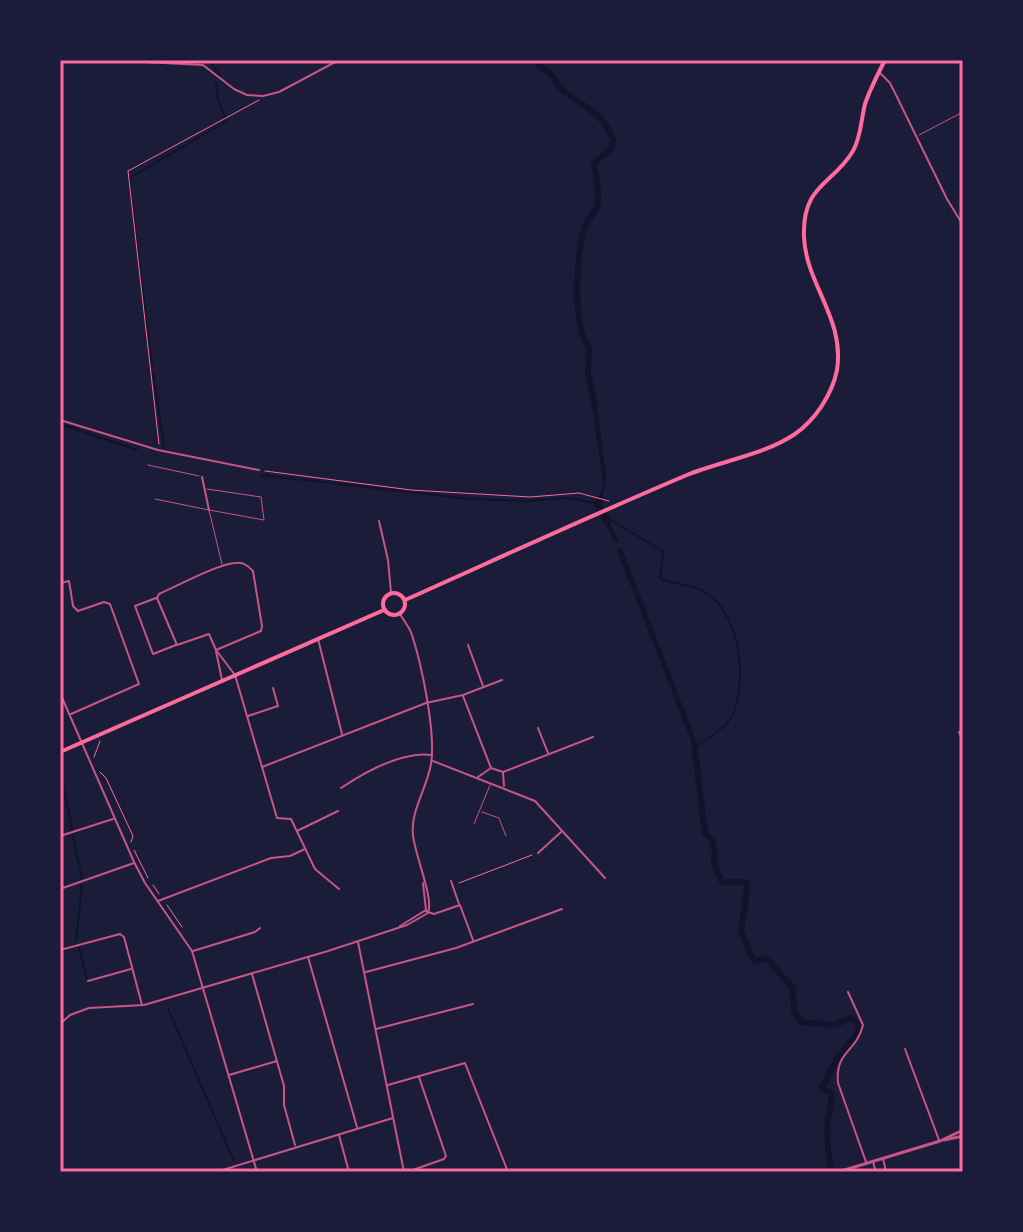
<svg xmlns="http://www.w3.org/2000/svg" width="1023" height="1232" viewBox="0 0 1023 1232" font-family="Cabin,sans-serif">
  <rect width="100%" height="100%" fill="#1b1b3a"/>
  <g fill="#12122b">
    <polygon points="596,398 606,473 602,506 611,519 610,524 619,541 615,543 594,504 602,489 603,482 591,399"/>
    <polygon points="622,548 698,746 697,750 694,749 617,550"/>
  </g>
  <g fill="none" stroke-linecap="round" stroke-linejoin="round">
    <g stroke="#12122b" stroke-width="2">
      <polyline points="209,60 220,76"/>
      <polyline points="216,83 217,97 225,117"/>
      <polyline points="152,367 129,178 227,121"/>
      <polyline points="153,372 164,448"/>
      <polyline points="60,424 137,450"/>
      <polyline points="261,475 471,499 525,501 569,498 596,503"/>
      <path d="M609,519L661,550L663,553L660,578C672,584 688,584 701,590C740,606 750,686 730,719C722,730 708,739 696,747"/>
      <polyline points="60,769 72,829"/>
      <polyline points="73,836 82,878"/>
      <polyline points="76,941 82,885"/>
      <polyline points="79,948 87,979"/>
      <polyline points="168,1009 234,1161"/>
      <polyline points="238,1171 239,1172"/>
      <polyline points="860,1172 864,1171"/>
    </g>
    <g stroke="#12122b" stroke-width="6">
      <path d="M534,60C540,67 547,71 553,77C558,83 559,88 565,92C583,106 606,116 613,140L611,149L594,163C596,175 599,188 598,200C598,212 588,217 585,227C576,253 572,327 589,348L588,373L595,406"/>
      <path d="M694,743L705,833L712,840L715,852L714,863L722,882H746L747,889L741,931L752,958L755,961L767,959L793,988L794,1011L801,1022L834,1025L852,1018L859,1026L858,1033L836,1060L822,1088L831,1093C833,1103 830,1109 828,1119C826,1137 828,1154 832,1172"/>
    </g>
    <g stroke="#ff6b9d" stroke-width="1">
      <polyline points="159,444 128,171 259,100"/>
      <polyline points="265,471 411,490 530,497 579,493 609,501"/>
      <polyline points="94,757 100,741"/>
      <polyline points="100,772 106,778 133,836 131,842"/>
      <polyline points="134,850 148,878"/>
      <polyline points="459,883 532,855"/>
      <polyline points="153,885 159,894"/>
      <polyline points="167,905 182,927"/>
    </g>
    <g stroke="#c65784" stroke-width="1">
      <polyline points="919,135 963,112"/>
      <polyline points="148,465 199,476"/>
      <polyline points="207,489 261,497 264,520 209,510"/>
      <polyline points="155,499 209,510 222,564"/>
      <polyline points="482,812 499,818 506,836"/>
      <polyline points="474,824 490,785"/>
    </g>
    <g stroke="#c65784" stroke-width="2">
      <polyline points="105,60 203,65 234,89 247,95 263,96 279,92 339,60"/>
      <polyline points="60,61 66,60"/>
      <polyline points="880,73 890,83 896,95 947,199 963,225"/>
      <polyline points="60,420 158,450 259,470"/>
      <polyline points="202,477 209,510"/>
      <polyline points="379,521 388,560 391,593"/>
      <polyline points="60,583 69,581 73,606 78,611 104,602 110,604 139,684 71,714"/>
      <polyline points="156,598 135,606 153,654 176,645"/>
      <polyline points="318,639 342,734"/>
      <polyline points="468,645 483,686"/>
      <path d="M216,650L261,631L262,626L253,571C248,566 244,562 236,563C220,563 177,586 159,594L157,598L177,645L209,634L216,650L235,675L277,818L291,819L315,869L339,889"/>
      <polyline points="216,651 222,680"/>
      <polyline points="60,693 134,862 145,883 192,951 257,1172"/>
      <polyline points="463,696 491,768 478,777"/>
      <polyline points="248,716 278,706 273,688"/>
      <polyline points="538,728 548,753"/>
      <polyline points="959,732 963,741"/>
      <polyline points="433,761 535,801 605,878"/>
      <polyline points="262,767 426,703 463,695 502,680"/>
      <polyline points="491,768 503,772 593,737"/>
      <polyline points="503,773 504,786"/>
      <path d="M341,788C365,772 402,751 432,755"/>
      <polyline points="297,831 338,811"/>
      <polyline points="60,836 113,819"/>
      <polyline points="538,853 561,832"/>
      <polyline points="451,881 459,904"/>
      <polyline points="60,889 134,863"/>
      <polyline points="158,901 271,858 290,856 305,849"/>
      <polyline points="425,911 434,914 460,905 473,940"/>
      <polyline points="400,926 426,910 423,883"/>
      <polyline points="358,942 404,1172"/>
      <polyline points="60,950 120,934 124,937 142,1005"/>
      <polyline points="193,951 255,932 260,928"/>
      <polyline points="308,957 357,1127"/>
      <polyline points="366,972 456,948 562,909"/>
      <polyline points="252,974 284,1086 284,1105 295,1145"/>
      <polyline points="88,981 131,969"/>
      <path d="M848,992L863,1025C856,1053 835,1051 838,1083L866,1162"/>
      <path d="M60,1024L70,1015L89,1008L144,1005L328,951L407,925L428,913C434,898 415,856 413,835C410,812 427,788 431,764C436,733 422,666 412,635C410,628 404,621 400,614"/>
      <polyline points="376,1029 473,1004"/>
      <polyline points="905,1049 939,1140"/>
      <polyline points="229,1075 277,1061"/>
      <polyline points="388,1085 465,1063 508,1172"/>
      <polyline points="339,1135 349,1172"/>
      <polyline points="883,1158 886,1172"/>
      <polyline points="873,1162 876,1172"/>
      <polyline points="545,1170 546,1172"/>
      <polyline points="150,1172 160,1170 169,1172"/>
      <polyline points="216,1172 393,1118"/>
      <polyline points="407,1172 444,1159 446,1156 419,1077"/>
    </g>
    <g stroke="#c65784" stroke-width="3">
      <polyline points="944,1140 963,1136"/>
      <polyline points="838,1172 940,1141 963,1130"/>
    </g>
    <g stroke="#ff6b9d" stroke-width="4">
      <circle cx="394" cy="604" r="11"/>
      <path d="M405,600C499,558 592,515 687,475C721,461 764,455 795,434C815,420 832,395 837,370C845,318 806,285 804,237C802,184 833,185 853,151C861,137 861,120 865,104C870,89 878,74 885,60"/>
      <polyline points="60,752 384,610"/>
    </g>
  </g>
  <rect width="1023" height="1232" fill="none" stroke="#1b1b3a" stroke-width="124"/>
  <rect x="62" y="62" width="899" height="1108" fill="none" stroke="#ff6b9d" stroke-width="3"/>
</svg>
